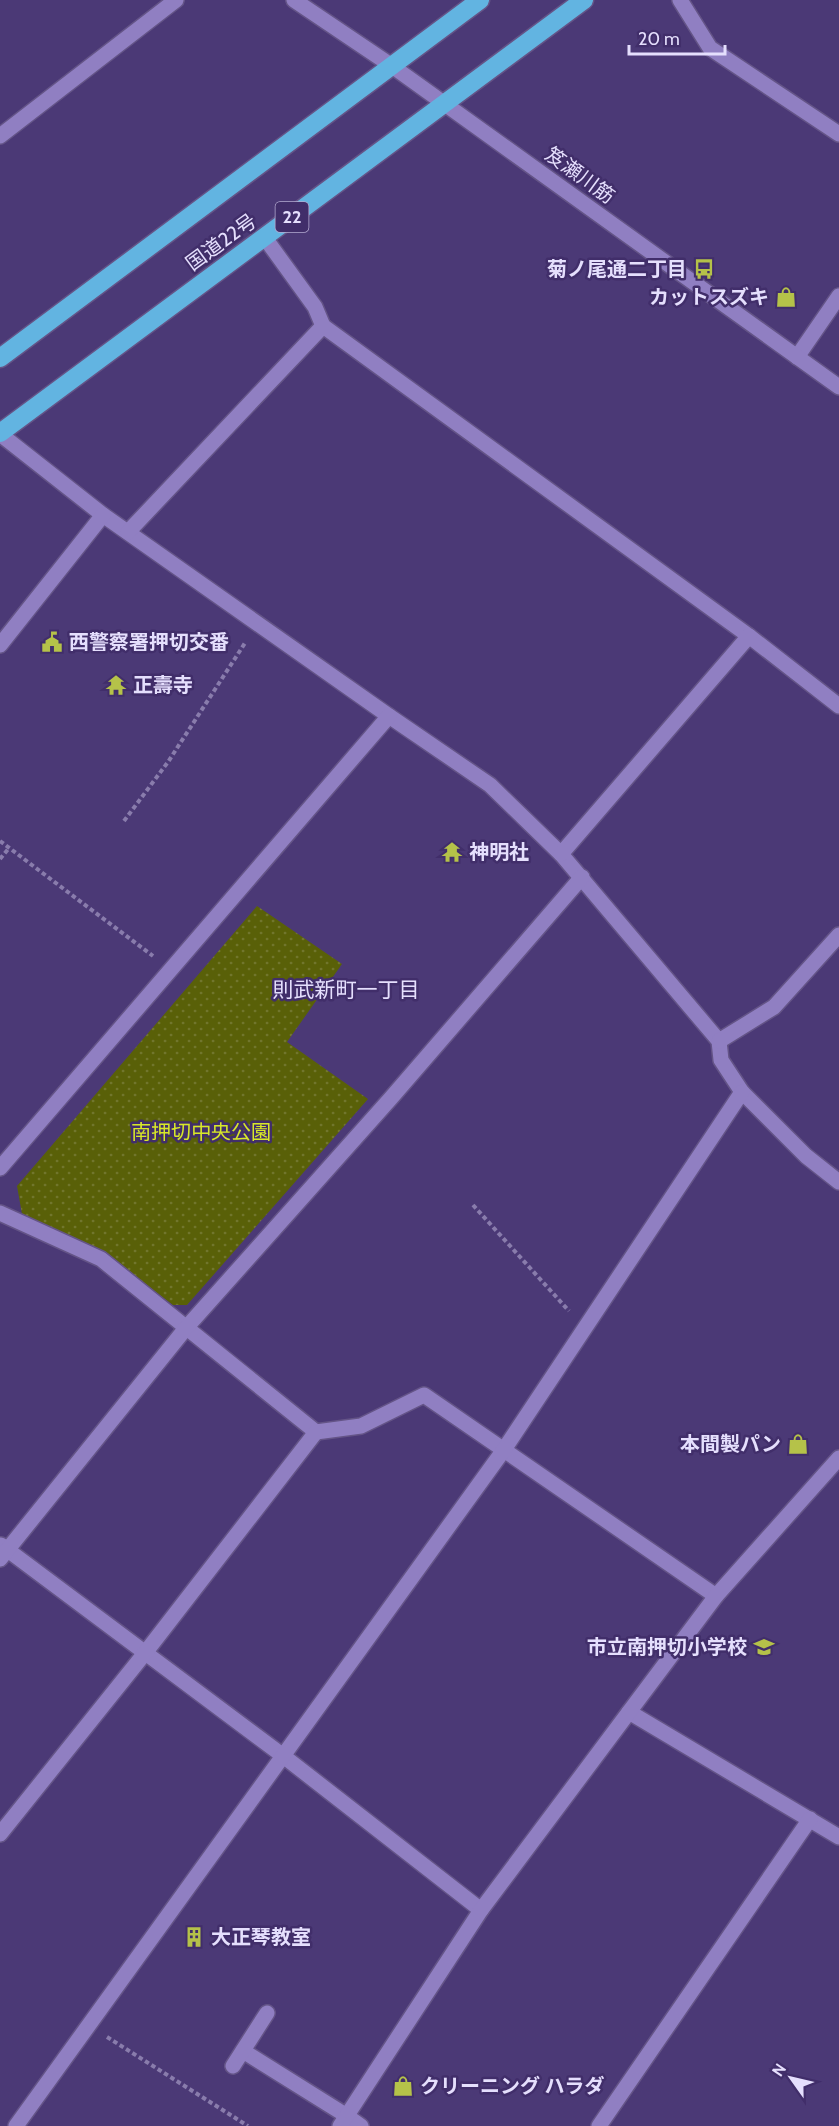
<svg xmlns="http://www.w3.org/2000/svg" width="839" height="2126" viewBox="0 0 839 2126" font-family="Cabin,'Noto Sans JP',sans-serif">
  <defs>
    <pattern id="grass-dots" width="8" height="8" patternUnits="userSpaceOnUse" patternTransform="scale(1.5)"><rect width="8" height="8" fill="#596008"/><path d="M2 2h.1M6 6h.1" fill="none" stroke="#71762d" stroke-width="1.8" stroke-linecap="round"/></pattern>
  </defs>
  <rect width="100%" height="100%" fill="#4b3976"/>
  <polygon fill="url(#grass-dots)" points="257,906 342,964 287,1042 368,1099 187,1305 173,1305 104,1253 22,1214 17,1186"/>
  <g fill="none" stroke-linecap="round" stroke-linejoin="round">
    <g stroke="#645487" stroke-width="18">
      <g id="lane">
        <polyline points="243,2051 347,2116"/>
        <polyline points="233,2066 267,2013"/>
      </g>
    </g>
    <g stroke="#645487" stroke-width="18">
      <g id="street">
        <polyline points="680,0 710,48 839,134"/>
        <polyline points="0,136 176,0"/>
        <polyline points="265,238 315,307 323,326"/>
        <polyline points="797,357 839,296"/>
        <polyline points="0,434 103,515 389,716 490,785 561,854 719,1041 721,1060 742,1092 806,1156 839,1182"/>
        <polyline points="128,532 323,326 749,636 839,706"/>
        <polyline points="0,645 103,515"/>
        <polyline points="561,854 749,636"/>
        <polyline points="719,1041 774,1007 839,935"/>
        <polyline points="0,1168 389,716"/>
        <polyline points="0,1213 101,1259 316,1432 361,1426 424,1395 716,1596"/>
        <polyline points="1,1545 282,1755 481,1910"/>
        <polyline points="0,1559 186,1328 391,1098 582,877"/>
        <polyline points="629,1712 839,1837"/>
        <polyline points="0,1834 145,1653 316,1432"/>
        <polyline points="347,2116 361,2126"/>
        <polyline points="16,2126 503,1451 742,1092"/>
        <polyline points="340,2126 481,1910 629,1712 716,1596 839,1458"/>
        <polyline points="599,2126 810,1819"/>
      </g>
    </g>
    <g stroke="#645487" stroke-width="18">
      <polyline id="secondary" points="294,0 392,66 839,387"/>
    </g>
    <g stroke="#645487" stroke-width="21">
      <g id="highway">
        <polyline points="0,358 480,0"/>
        <polyline points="0,433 584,0"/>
      </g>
    </g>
    <g stroke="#897cac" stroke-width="4" stroke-dasharray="4.5 3" stroke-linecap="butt">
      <polyline points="124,821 168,762 245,643"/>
      <polyline points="0,841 153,956"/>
      <polyline points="0,859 9,848"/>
      <polyline points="473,1205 569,1311"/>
      <polyline points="107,2037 248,2126"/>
    </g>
    <use href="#lane" stroke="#907fc2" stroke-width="15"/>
    <use href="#street" stroke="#907fc2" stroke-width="15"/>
    <use href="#secondary" stroke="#907fc2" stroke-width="15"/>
    <use href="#highway" stroke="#62b4e1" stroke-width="18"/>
  </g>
  <defs>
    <g id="bus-bare" transform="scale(1.62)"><path d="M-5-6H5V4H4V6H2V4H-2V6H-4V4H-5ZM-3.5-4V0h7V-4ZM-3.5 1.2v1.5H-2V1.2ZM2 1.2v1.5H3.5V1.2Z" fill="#b5c249" stroke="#412e6a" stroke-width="2.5" paint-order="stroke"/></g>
    <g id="shop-bare" transform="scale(1.62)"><path d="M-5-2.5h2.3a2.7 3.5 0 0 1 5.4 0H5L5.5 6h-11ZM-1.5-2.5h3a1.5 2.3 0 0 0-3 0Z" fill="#b5c249" stroke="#412e6a" stroke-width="2.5" paint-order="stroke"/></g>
    <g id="civic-bare" transform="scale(1.62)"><path d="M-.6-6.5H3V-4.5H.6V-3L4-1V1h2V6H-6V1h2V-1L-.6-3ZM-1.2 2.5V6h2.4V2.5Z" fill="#b5c249" stroke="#412e6a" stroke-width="2.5" paint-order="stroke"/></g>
    <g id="temple-bare" transform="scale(1.62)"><path d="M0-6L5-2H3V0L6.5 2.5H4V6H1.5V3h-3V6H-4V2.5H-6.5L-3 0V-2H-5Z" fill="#b5c249" stroke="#412e6a" stroke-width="2.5" paint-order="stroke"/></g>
    <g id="school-bare" transform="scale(1.62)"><path d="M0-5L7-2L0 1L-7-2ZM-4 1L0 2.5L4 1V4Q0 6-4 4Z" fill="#b5c249" stroke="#412e6a" stroke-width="2.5" paint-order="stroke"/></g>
    <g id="building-bare" transform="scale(1.62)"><path d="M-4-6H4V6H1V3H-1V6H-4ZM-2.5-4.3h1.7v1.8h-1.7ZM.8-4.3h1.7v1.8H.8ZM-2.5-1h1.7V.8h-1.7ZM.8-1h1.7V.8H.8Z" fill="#b5c249" stroke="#412e6a" stroke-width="2.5" paint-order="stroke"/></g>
  </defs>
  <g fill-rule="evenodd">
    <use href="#bus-bare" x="704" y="269"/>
    <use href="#shop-bare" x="786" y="297"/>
    <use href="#civic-bare" x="52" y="642"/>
    <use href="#temple-bare" x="116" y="685"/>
    <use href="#temple-bare" x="452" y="852"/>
    <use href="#shop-bare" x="798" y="1444"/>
    <use href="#school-bare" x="764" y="1647"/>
    <use href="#building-bare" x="194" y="1937"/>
    <use href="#shop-bare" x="403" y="2086"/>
  </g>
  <g text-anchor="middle" stroke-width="5" stroke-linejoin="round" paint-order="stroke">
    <rect fill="#412e6a" stroke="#b4aad1" stroke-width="1.5" x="275.5" y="202" width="33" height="30" rx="4.5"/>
    <g font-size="18" font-weight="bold" fill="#e5dffd">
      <text x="292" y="223">22</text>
    </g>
    <g font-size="20" fill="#e5dffd" stroke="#412e6a">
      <text transform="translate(580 175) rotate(36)" y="7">笈瀬川筋</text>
      <text transform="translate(221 242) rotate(-36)" y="7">国道22号</text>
    </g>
    <g font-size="20" font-weight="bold" fill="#e5dffd" stroke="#412e6a" text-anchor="start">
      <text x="687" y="276" text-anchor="end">菊ノ尾通二丁目</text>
      <text x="769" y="304" text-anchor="end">カットスズキ</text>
      <text x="69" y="649">西警察署押切交番</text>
      <text x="133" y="692">正壽寺</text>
      <text x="469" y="859">神明社</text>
      <text x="781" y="1451" text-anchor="end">本間製パン</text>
      <text x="747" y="1654" text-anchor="end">市立南押切小学校</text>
      <text x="211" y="1944">大正琴教室</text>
      <text x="420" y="2093">クリーニング ハラダ</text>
    </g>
    <g font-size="20" fill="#d8e828" stroke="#412e6a">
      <text x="201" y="1139">南押切中央公園</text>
    </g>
    <g font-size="21" fill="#e5dffd" stroke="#412e6a">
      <text x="346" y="997">則武新町一丁目</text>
    </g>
  </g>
  <g transform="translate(791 2078) rotate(304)" stroke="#412e6a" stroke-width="4.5" paint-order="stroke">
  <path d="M0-4.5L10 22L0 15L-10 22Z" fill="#e5dffd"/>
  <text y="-9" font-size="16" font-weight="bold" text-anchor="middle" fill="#e5dffd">N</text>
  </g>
  <path d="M629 45v9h96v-9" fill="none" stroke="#e5dffd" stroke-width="3"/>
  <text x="638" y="45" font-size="18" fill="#e5dffd" stroke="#412e6a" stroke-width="4.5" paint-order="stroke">20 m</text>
</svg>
